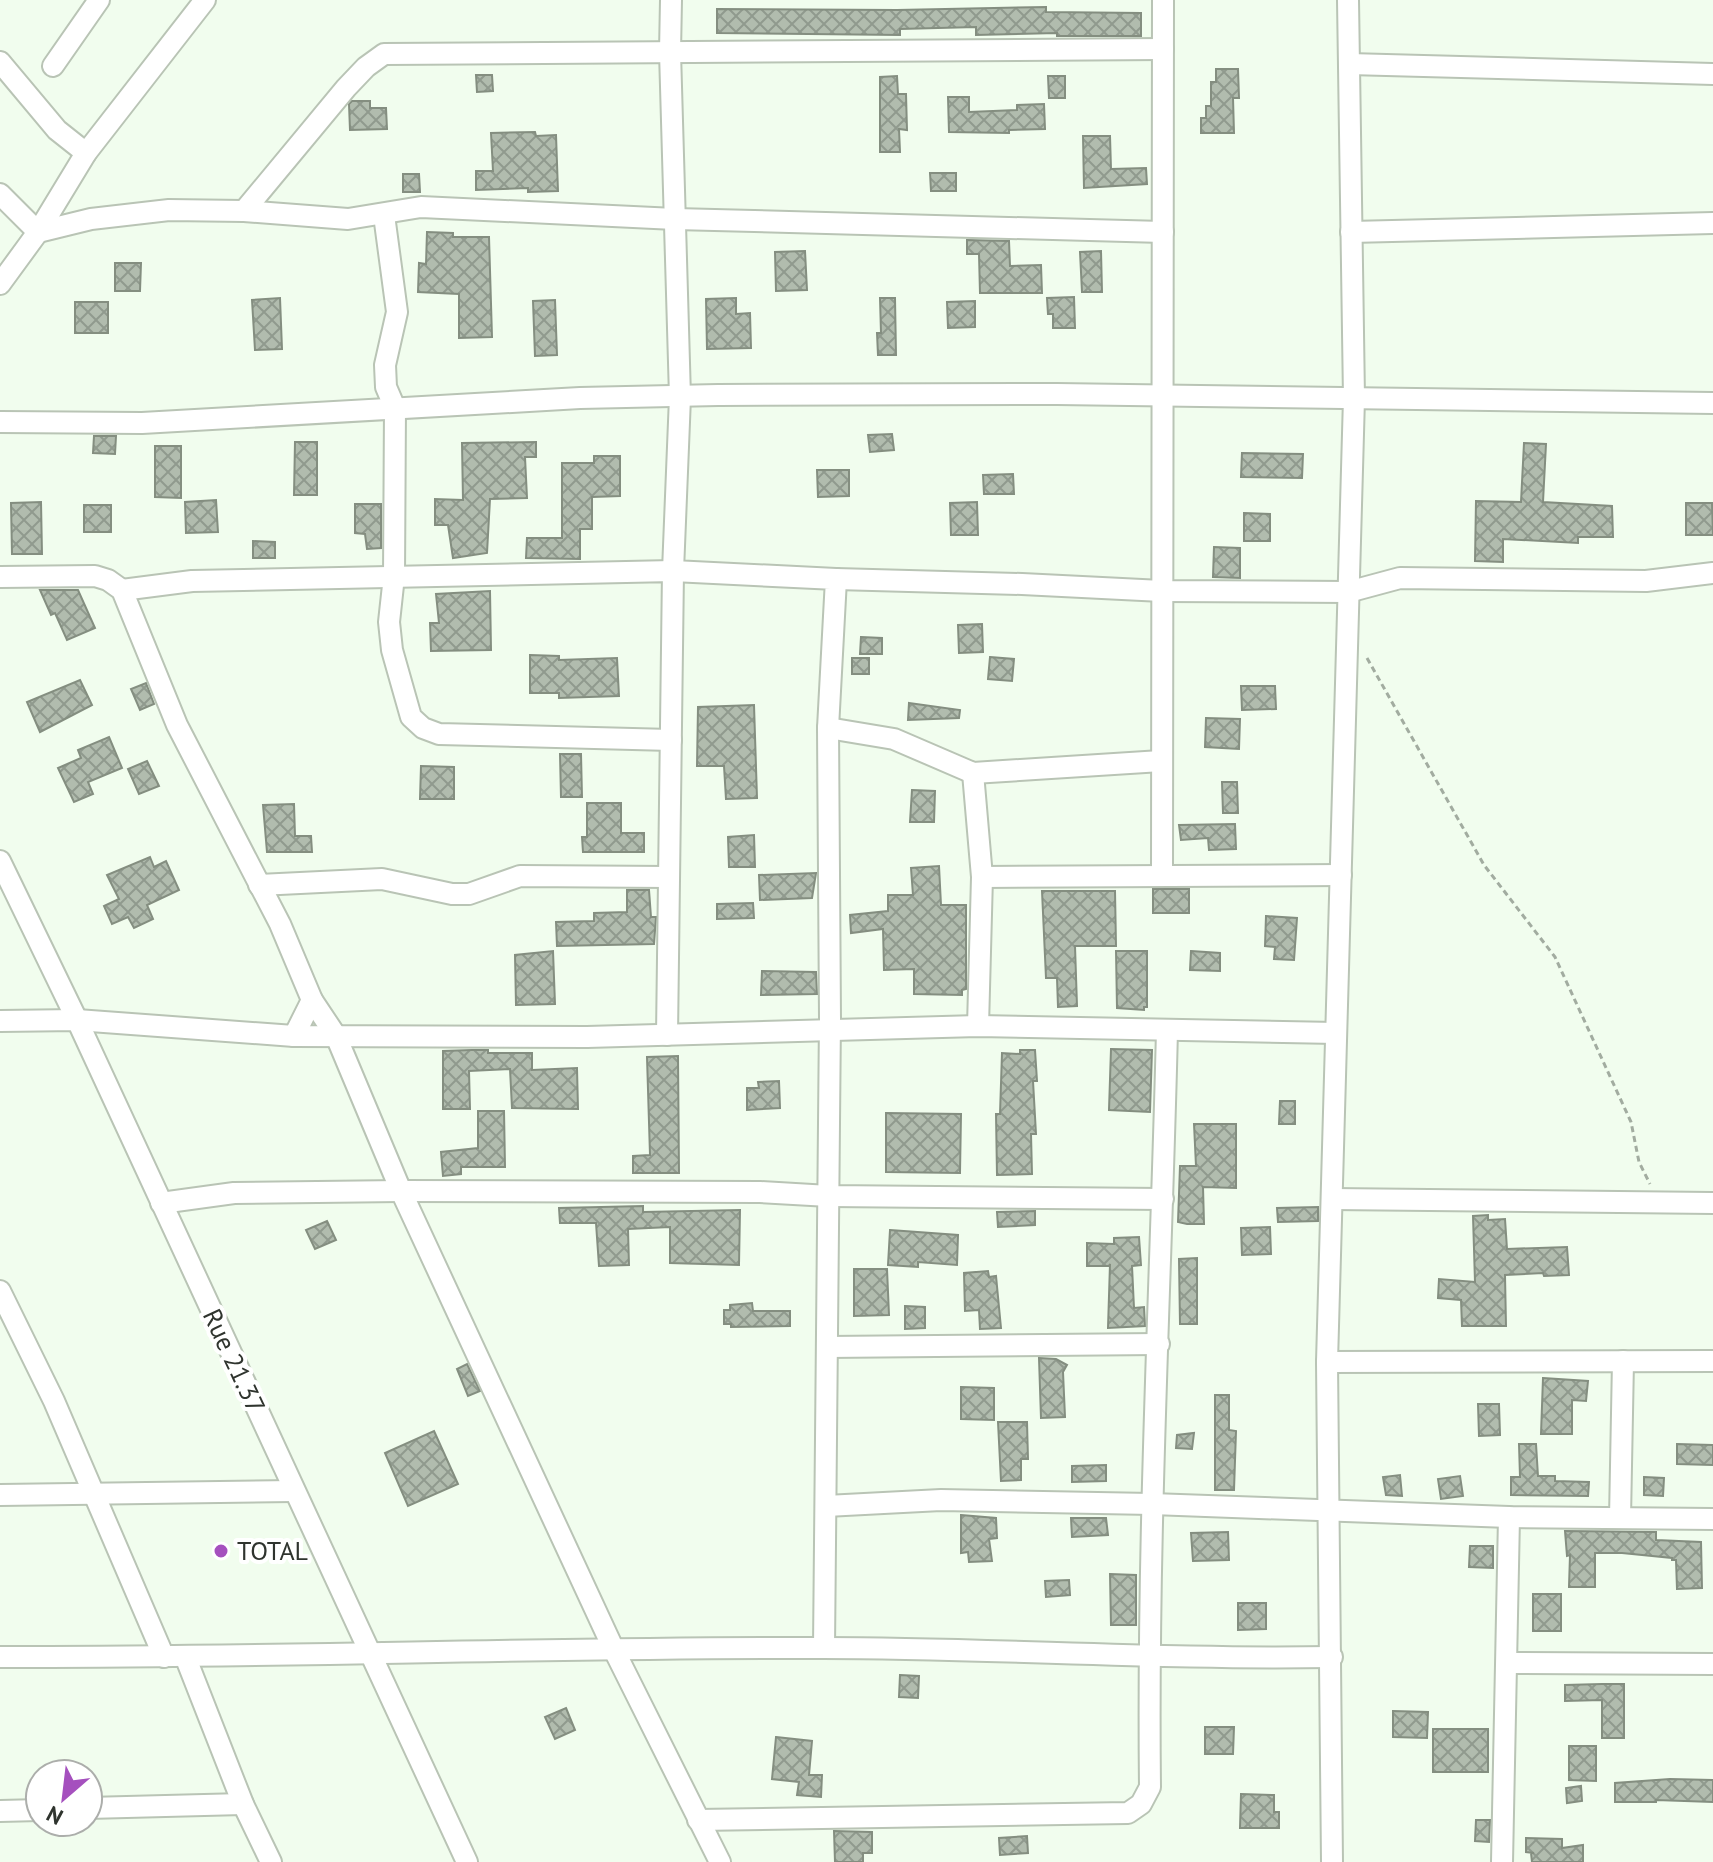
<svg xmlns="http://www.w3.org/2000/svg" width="1713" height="1862" viewBox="0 0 1713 1862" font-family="'PT Sans',sans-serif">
  <defs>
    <pattern id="building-cross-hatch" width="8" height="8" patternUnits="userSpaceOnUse" patternTransform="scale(2)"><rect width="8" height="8" fill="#b1bcae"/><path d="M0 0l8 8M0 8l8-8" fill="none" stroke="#909a8e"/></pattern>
  </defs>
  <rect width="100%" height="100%" fill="#f1fdee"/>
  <g fill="url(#building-cross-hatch)" stroke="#848e80" stroke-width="2">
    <polygon points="1046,7 1046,12 1141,13 1141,36 1057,36 1057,33 976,35 976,27 900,29 900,35 717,33 717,9 897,10"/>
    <polygon points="1216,69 1238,69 1239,98 1233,98 1234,133 1201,133 1201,118 1206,118 1206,106 1211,106 1211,82 1216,82"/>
    <polygon points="476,75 492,75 493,91 477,92"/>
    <polygon points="897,76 898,94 906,94 907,130 899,129 900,152 880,152 880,77"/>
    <polygon points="1048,76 1065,76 1065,98 1049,98"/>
    <polygon points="948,97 969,97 969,112 1017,110 1017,105 1044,104 1045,129 1009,130 1009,133 949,132"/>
    <polygon points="352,101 370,101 370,108 386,108 387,129 350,130 349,104"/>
    <polygon points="535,132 536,136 556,135 558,191 528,192 528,188 476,190 476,171 493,171 491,133"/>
    <polygon points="1083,136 1110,136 1111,169 1146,168 1147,184 1084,188"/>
    <polygon points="930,173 956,173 956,191 931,191"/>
    <polygon points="403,174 419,174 420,192 403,192"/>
    <polygon points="427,232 453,233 453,237 489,237 492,337 459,338 459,294 418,292 419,263 426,264"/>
    <polygon points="967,240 1009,241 1010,266 1041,265 1042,293 980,293 979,254 967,254"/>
    <polygon points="805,251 807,290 776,291 775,252"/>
    <polygon points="1101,251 1102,292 1082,292 1080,252"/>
    <polygon points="115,263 141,263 140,291 115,291"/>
    <polygon points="1074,297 1075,328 1053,328 1053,314 1048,314 1047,298"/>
    <polygon points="280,298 282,349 255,350 252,300"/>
    <polygon points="736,298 736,314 750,313 751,348 707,349 706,299"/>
    <polygon points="880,298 895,298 896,355 878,355 877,333 881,333"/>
    <polygon points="555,300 557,355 535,356 533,301"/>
    <polygon points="975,301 975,327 948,328 947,302"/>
    <rect x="75" y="302" width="33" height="31"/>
    <polygon points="892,434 894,450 870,452 868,435"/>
    <polygon points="94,436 116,436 115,454 93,453"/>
    <polygon points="295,442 317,442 317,495 294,495"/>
    <polygon points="536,442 536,457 525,457 527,498 490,499 487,553 453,558 448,525 435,525 435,499 463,500 462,443"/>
    <polygon points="1524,443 1546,444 1543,502 1612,506 1613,537 1578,537 1578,543 1503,539 1503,562 1475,561 1476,501 1521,502"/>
    <polygon points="155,446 181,446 181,498 155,497"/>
    <polygon points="1242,453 1303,454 1302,478 1241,477"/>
    <polygon points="594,456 620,456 620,496 592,497 592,529 580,529 580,559 526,558 527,538 562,538 562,463 594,463"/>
    <polygon points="817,470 849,470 849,496 818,497"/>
    <polygon points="1013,474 1014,494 984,494 983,475"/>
    <polygon points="216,500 218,532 186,533 185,502"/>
    <polygon points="41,502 42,554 12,554 11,503"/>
    <polygon points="977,502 978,535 951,535 950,503"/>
    <polygon points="1686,503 1712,503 1713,535 1686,535"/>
    <polygon points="355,504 381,504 381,548 367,549 365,534 355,533"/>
    <rect x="84" y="505" width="27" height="27"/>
    <polygon points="1244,513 1270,514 1270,541 1244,541"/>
    <polygon points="253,541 275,542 275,558 253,558"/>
    <polygon points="1214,547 1240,548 1240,578 1213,577"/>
    <polygon points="40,590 78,590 95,628 67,640 55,613 51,615"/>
    <polygon points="490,591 491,650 431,651 430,623 439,623 436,594"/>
    <polygon points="982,624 983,652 959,653 958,625"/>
    <polygon points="861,637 882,638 882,654 860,654"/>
    <polygon points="530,655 559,656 559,660 617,658 619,696 559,698 559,693 530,693"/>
    <polygon points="990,657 1014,659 1012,681 988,679"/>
    <rect x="852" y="658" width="17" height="16"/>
    <polygon points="80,680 92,705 40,732 27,702"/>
    <polygon points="146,683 154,704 140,710 131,689"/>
    <polygon points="1241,686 1275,686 1276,709 1242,710"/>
    <polygon points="909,703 960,710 959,718 908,720"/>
    <polygon points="754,705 757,798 726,799 724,766 697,766 698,707"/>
    <polygon points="1206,718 1240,719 1239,749 1205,747"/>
    <polygon points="109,737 122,768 88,782 93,794 74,802 58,768 81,758 78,750"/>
    <polygon points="560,754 581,754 582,797 561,797"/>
    <polygon points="147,761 159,786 139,794 128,769"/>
    <polygon points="421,766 454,767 454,799 420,799"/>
    <polygon points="1222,782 1237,782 1238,813 1223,813"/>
    <polygon points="912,790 935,791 934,822 910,822"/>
    <polygon points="587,803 621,803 621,833 644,833 644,852 583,852 582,837 587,837"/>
    <polygon points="294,804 295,836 311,836 312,852 267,852 263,805"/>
    <polygon points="1235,824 1236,849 1209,850 1208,838 1181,840 1179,825"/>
    <polygon points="754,835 755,867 729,867 728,837"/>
    <polygon points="150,857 154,867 166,861 179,890 147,905 153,919 134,928 128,917 112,924 104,906 119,899 107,875"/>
    <polygon points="939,866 941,905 966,905 966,989 962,990 962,995 914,994 914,969 884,970 883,929 851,933 850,915 888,911 888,895 913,895 911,868"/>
    <polygon points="816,873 812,898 760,900 759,875"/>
    <rect x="1153" y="889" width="36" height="24"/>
    <polygon points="627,890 649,890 651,917 656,917 654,944 557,946 556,922 594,921 594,913 627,912"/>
    <polygon points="1042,891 1115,891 1116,946 1075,946 1077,1006 1058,1007 1057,978 1046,978"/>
    <polygon points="753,903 754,918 717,919 717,904"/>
    <polygon points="1266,916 1297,918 1294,960 1274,959 1275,947 1265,946"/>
    <polygon points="553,951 555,1004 516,1005 515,955"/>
    <polygon points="1116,951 1147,951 1147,1007 1144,1007 1144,1010 1117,1008"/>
    <polygon points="1191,951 1220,953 1220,971 1190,970"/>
    <polygon points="762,971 816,972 817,994 761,995"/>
    <polygon points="1111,1049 1152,1050 1150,1112 1109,1110"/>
    <polygon points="472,1050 488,1050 488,1053 532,1053 532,1070 577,1068 578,1109 512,1108 510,1069 469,1071 470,1109 443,1109 443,1051"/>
    <polygon points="1020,1050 1035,1050 1037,1081 1033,1081 1036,1134 1031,1134 1032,1174 997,1175 996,1114 1000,1114 1002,1053 1020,1054"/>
    <polygon points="678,1056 679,1173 633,1173 633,1156 650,1155 647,1057"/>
    <polygon points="779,1081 780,1108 747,1110 747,1088 759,1088 758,1082"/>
    <polygon points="1280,1101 1295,1101 1295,1124 1279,1124"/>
    <polygon points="478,1111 504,1111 505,1167 461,1167 461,1174 443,1176 441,1152 478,1148"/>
    <polygon points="886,1113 961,1114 960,1173 886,1172"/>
    <polygon points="1194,1124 1236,1124 1236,1188 1203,1187 1204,1224 1187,1224 1178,1222 1180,1166 1196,1166"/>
    <polygon points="643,1206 643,1212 740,1210 739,1265 670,1263 670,1227 628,1229 629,1265 599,1266 596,1223 560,1223 559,1208"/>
    <polygon points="1318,1207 1318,1221 1278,1222 1277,1208"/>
    <polygon points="1035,1211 1035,1225 998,1227 997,1212"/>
    <polygon points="1488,1215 1488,1220 1505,1219 1507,1249 1567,1247 1569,1275 1544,1276 1543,1273 1505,1275 1506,1326 1462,1326 1461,1300 1438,1298 1439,1279 1475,1282 1473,1216"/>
    <polygon points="327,1221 336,1240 315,1249 306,1230"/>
    <polygon points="1270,1227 1271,1254 1242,1255 1241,1228"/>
    <polygon points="890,1230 958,1235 957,1265 918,1262 918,1267 888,1265"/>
    <polygon points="1139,1237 1141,1265 1132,1266 1134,1308 1144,1307 1145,1326 1108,1328 1110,1264 1109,1266 1087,1266 1087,1243 1114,1244 1114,1238"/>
    <polygon points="1197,1258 1197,1324 1180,1324 1179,1259"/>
    <polygon points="854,1269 887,1269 889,1315 854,1316"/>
    <polygon points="988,1271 989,1277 996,1276 1001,1328 980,1329 979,1310 965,1311 964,1273"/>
    <polygon points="752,1303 753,1311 790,1311 790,1326 731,1327 731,1324 724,1324 724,1310 730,1310 730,1305"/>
    <polygon points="905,1306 925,1307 925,1328 905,1329"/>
    <polygon points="1039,1358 1056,1359 1067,1365 1063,1372 1065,1417 1041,1418"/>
    <polygon points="467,1364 480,1391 468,1396 457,1369"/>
    <polygon points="1543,1378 1588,1381 1586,1401 1572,1400 1572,1434 1541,1434"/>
    <polygon points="961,1387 994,1388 994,1420 961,1419"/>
    <polygon points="1215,1395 1229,1395 1229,1430 1236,1431 1234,1490 1215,1490"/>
    <polygon points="1478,1404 1499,1404 1500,1435 1479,1436"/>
    <polygon points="998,1422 1027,1422 1028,1459 1021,1459 1021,1480 1001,1481"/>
    <polygon points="434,1431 458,1484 408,1506 385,1453"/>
    <polygon points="1194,1433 1192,1449 1176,1448 1177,1435"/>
    <polygon points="1519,1444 1536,1444 1538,1476 1555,1476 1555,1481 1589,1482 1588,1496 1511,1495 1511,1477 1520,1477"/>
    <polygon points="1677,1444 1713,1445 1713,1465 1677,1464"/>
    <polygon points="1106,1465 1106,1481 1072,1482 1072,1466"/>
    <polygon points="1400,1475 1402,1496 1386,1495 1383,1477"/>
    <polygon points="1460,1476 1463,1496 1441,1499 1438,1479"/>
    <polygon points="1644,1477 1664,1478 1663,1496 1644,1495"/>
    <polygon points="961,1515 996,1518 997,1538 989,1539 992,1561 969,1562 968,1552 961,1553"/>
    <polygon points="1071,1518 1106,1518 1108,1535 1072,1537"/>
    <polygon points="1565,1531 1656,1532 1656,1540 1701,1542 1702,1588 1677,1589 1676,1560 1672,1560 1672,1558 1622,1553 1595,1553 1595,1587 1569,1587 1570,1555 1567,1556"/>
    <polygon points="1228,1532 1229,1560 1193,1561 1191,1533"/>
    <polygon points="1470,1546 1493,1546 1493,1568 1469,1567"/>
    <polygon points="1110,1574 1136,1575 1136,1625 1111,1625"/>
    <polygon points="1069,1580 1070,1595 1046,1597 1045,1581"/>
    <rect x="1533" y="1594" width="28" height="37"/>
    <polygon points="1238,1603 1266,1603 1266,1629 1238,1630"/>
    <polygon points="900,1675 919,1676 918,1698 899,1697"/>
    <polygon points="1602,1684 1624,1684 1624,1738 1602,1738 1602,1700 1565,1701 1565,1685"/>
    <polygon points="566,1708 575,1730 555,1739 545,1717"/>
    <polygon points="1393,1711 1428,1712 1427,1738 1393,1737"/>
    <polygon points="1205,1727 1234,1727 1233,1754 1205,1754"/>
    <rect x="1433" y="1729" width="55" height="43"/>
    <polygon points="776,1737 812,1741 809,1775 822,1775 821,1797 797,1795 799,1782 772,1779"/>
    <polygon points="1569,1746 1596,1746 1596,1781 1569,1780"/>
    <polygon points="1670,1779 1713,1780 1713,1802 1656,1800 1656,1802 1615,1802 1615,1783"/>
    <polygon points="1581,1786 1582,1801 1567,1803 1566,1788"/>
    <polygon points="1241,1794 1274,1795 1274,1812 1279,1812 1279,1828 1240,1828"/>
    <polygon points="1476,1820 1490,1820 1489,1842 1475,1841"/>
    <polygon points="834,1831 872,1832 872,1853 863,1853 863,1862 835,1862"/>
    <polygon points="1027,1836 1028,1853 1000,1855 999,1838"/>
    <polygon points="1526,1838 1562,1839 1562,1848 1583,1845 1583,1862 1532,1862 1531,1853 1534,1853 1526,1852"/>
  </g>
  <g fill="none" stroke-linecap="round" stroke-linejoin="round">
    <g stroke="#b9c4b5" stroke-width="24">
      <g id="minor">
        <polyline points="671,0 670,52 680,397 673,571 836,579 828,728 830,1018 824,1648"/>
        <polyline points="0,62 57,130 86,153"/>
        <polyline points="1349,64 1713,74"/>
        <polyline points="53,66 99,0"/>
        <polyline points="0,194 38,232 91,219 169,210 244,211 348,219 421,207 675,219 1163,232"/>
        <polyline points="244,211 346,88 366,67 384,54 1163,49"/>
        <polyline points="384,215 397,312 385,365 386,387 395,408 394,576 389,622 392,650 411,717 423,728 439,734 671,740"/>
        <polyline points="1351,232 1713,223"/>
        <polyline points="0,284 38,232 86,153 205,0"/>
        <polyline points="0,422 142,423 580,398 718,395 1057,394 1713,403"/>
        <polyline points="0,577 95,576 108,580 122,590 177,725 280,924 312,1000 294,1036"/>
        <polyline points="836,579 1022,584 1162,591 1348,592 1400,578 1646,581 1713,573"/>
        <polyline points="122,590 192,581 673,571 667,1035"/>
        <polyline points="828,728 894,739 973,773 1161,761"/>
        <polyline points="973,773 982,877 978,1026"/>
        <polyline points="0,861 77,1020 467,1862"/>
        <polyline points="1162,874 1163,0"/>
        <polyline points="982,877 1341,875"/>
        <polyline points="259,885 382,879 452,894 469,894 520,876 669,877"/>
        <polyline points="312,1000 336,1036 401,1191 614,1650 720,1862"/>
        <polyline points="0,1021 77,1020 294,1036 587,1037 978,1026 1336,1033"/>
        <polyline points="1332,1199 1713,1203"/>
        <polyline points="161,1203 234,1193 401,1191 760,1192 829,1196 1163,1199"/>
        <polyline points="0,1291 54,1401 164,1657"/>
        <polyline points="827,1347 1159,1344"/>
        <polyline points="1327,1362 1713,1361"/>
        <polyline points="0,1495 293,1491"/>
        <polyline points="826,1506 941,1500 1152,1504 1509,1517 1713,1519"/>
        <polyline points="1620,1518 1623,1361"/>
        <polyline points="185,1656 243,1804 271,1862"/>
        <path d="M0,1657C274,1658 549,1647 823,1648C993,1648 1162,1660 1332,1657"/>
        <polyline points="1508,1663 1713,1664"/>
        <polyline points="88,1808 243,1804"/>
        <polyline points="0,1811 40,1810"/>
        <path d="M698,1820L1128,1813L1141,1804L1150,1787C1147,1534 1161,1282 1167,1030"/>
        <polyline points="1332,1862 1327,1362 1354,398 1348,0"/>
        <polyline points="1502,1862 1509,1517"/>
      </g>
    </g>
    <polyline stroke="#a2aca0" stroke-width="3" stroke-dasharray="6 4" stroke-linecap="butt" points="1367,658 1484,865 1555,957 1631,1122 1639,1162 1650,1184"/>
    <use href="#minor" stroke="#fff" stroke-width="20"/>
  </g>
  <circle fill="#a550be" stroke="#fff" stroke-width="3" cx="221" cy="1551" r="8"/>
  <g text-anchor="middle" stroke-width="8" stroke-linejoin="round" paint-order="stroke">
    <g font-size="26" fill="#2f342e" stroke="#fff">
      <text transform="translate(234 1361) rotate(65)" y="9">Rue 21.37</text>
    </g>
    <g font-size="26" fill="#2f342e" stroke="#fff" text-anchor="start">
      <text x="237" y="1560">TOTAL</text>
    </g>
  </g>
  <g transform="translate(64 1798) rotate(208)"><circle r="38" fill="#ffffff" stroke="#acaeab" stroke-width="2"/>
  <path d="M0-6L14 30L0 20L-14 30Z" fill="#a550be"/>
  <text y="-12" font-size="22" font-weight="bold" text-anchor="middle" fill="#2f342e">N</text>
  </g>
</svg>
